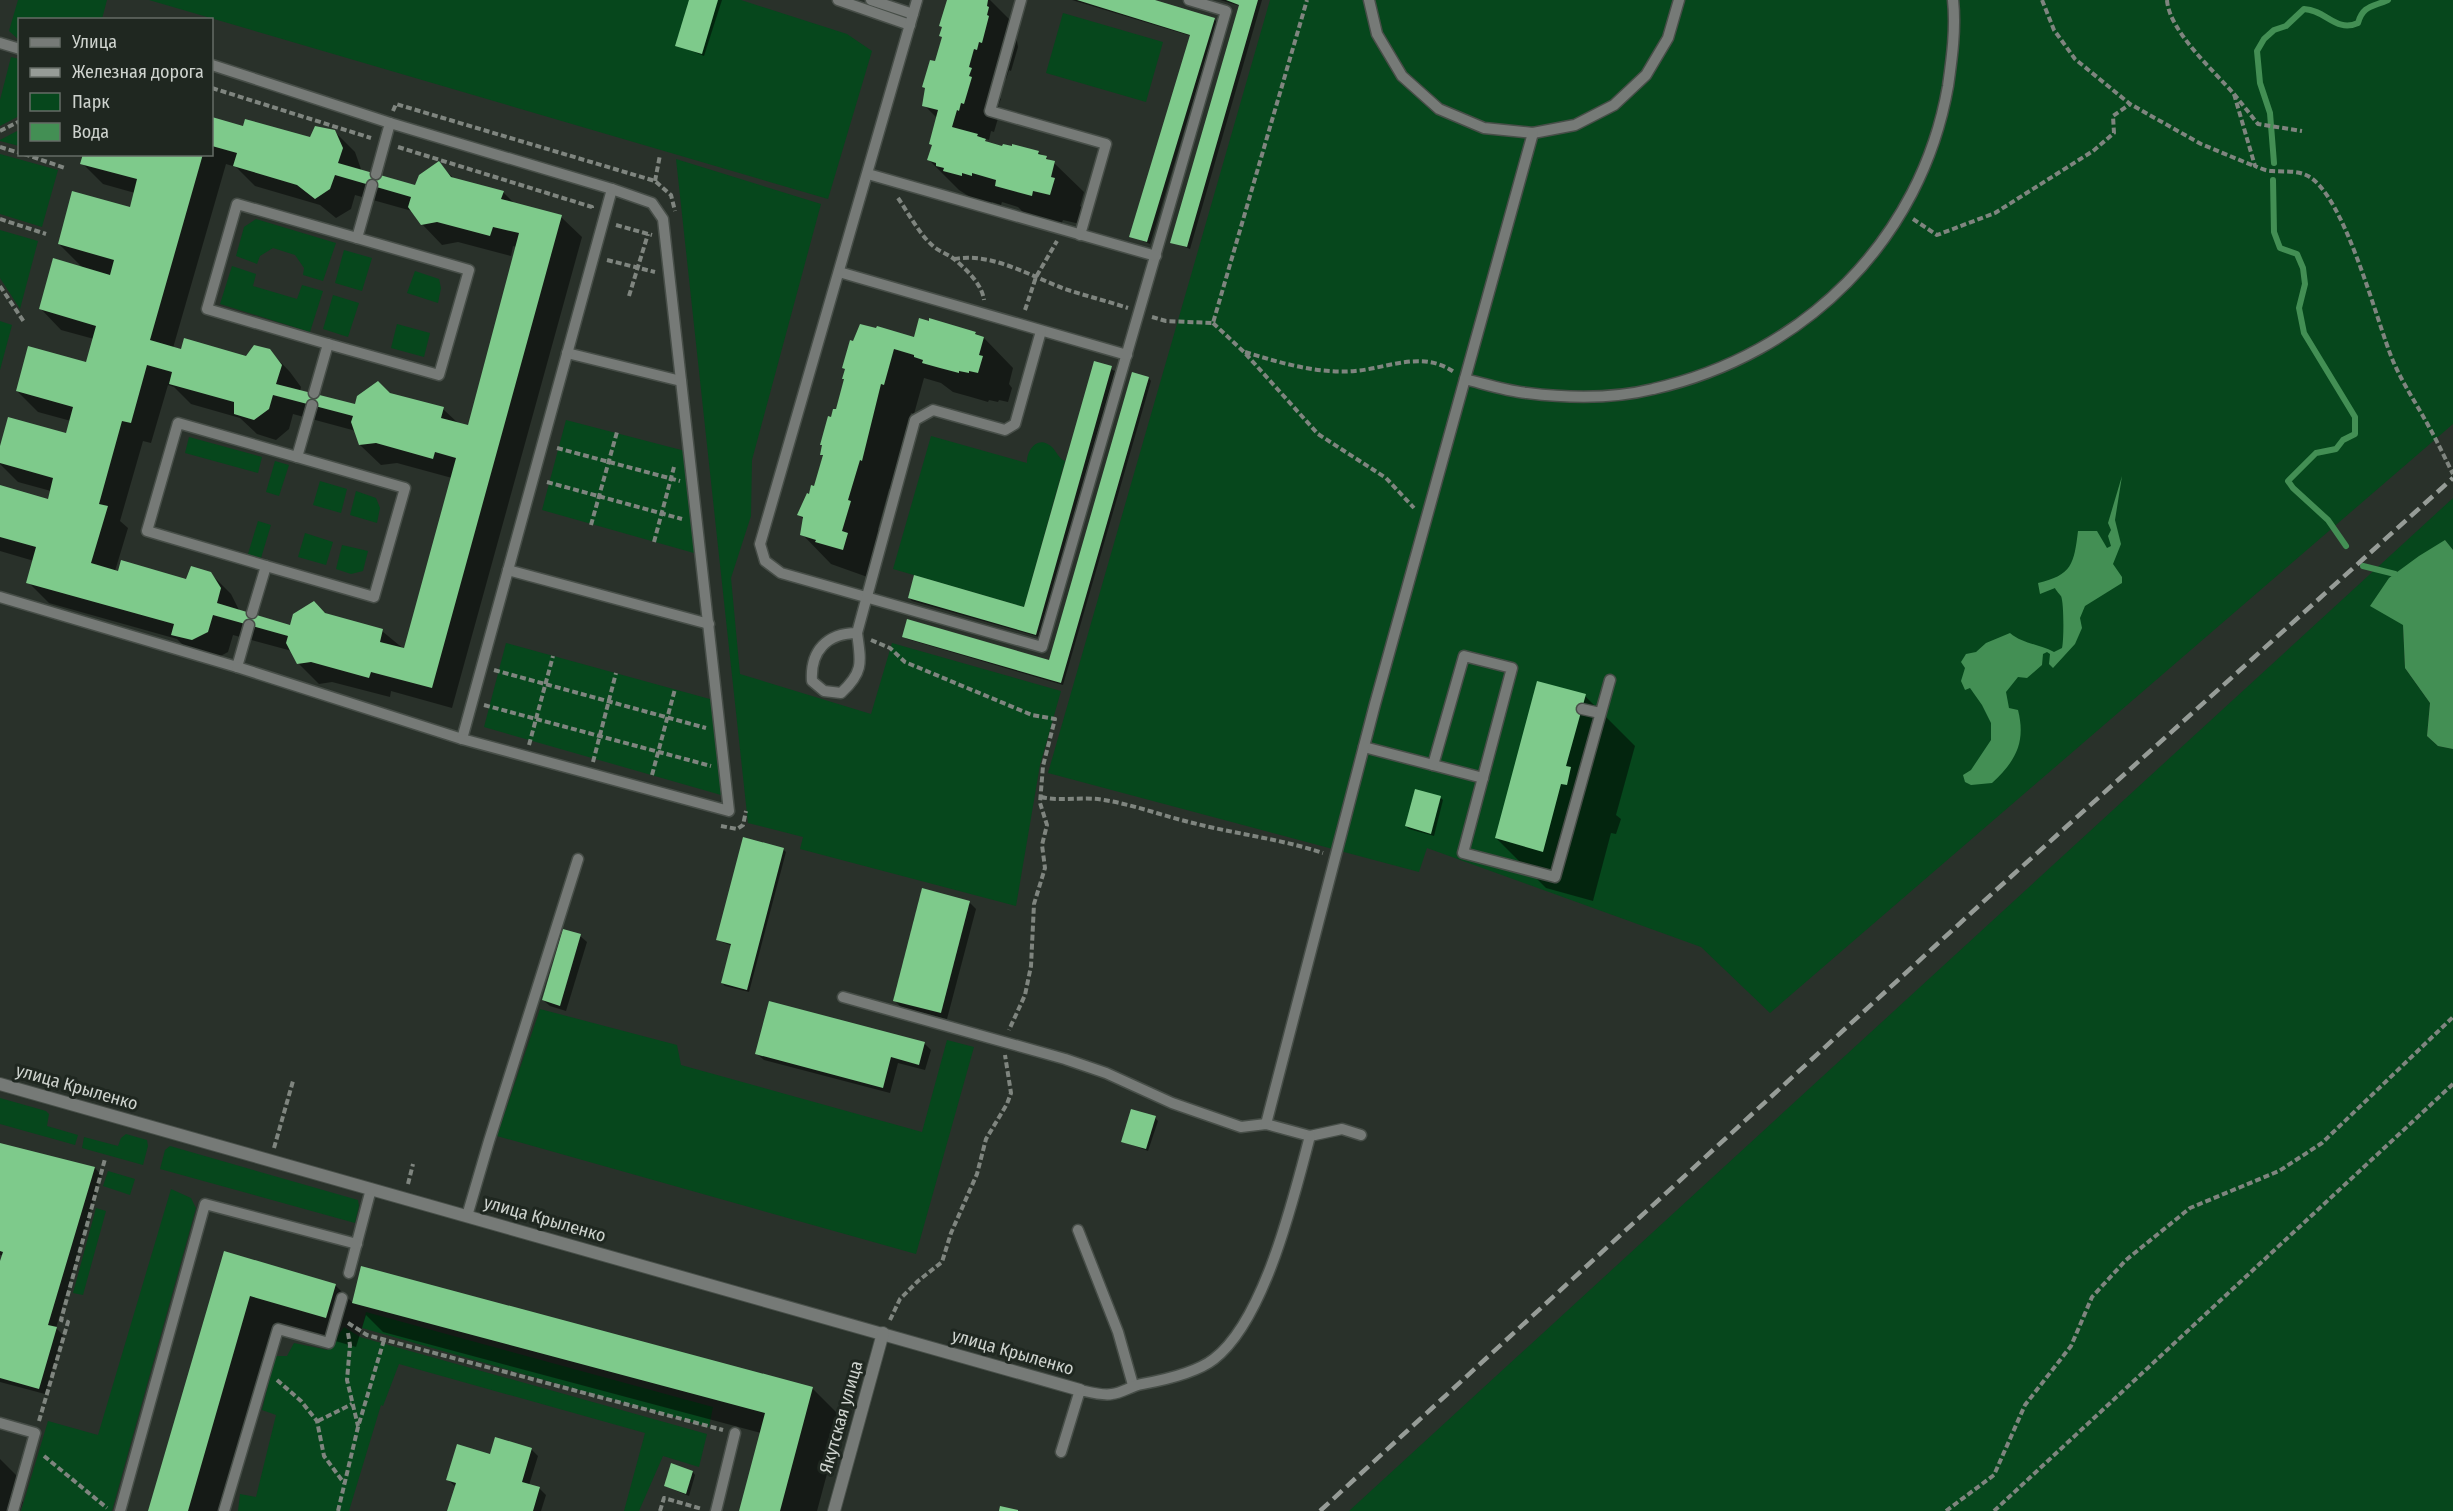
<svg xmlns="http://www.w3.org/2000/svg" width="2453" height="1511" viewBox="0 0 2453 1511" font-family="'Fira Sans Condensed',sans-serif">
  <rect width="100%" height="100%" fill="#29312a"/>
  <g fill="#06471c">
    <polygon points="18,0 107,0 102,19 20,20 19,40 9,31"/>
    <polygon points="149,0 741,0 847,34 872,51 828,199"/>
    <polygon points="1270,0 2453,0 2453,424 1770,1013 1701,947 1427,848 1419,872 1048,773"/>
    <polygon points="1063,13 1163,42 1146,102 1046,73"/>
    <polygon points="11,57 19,59 19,116 0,126 0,100"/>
    <polygon points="19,130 19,146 0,141 0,140"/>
    <polygon points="0,154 58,170 42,227 0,214"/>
    <polygon points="676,159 821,204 752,460 751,516 731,578 740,674 871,714 892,643 1061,691 1040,765 1016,906 800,849 803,837 748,823"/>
    <polygon points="256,219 336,243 323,281 303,275 304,268 295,255 273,248 260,256 257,264 236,256 244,227"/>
    <polygon points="0,230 38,241 20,309 0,278"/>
    <polygon points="344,250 372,258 362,291 335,283"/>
    <polygon points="232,266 256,274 253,286 297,299 302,285 323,291 310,332 220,304"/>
    <polygon points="415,271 439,279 441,288 438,303 407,293"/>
    <polygon points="333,295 359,303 348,337 323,329"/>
    <polygon points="0,321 12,325 0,370"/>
    <polygon points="397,324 430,333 424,357 391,348"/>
    <polygon points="566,420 689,452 701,555 542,510"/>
    <path d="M931,436L1027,463C1026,450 1038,434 1052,447C1057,452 1058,458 1065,461L1024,607L893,569Z"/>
    <polygon points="189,437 262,457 258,473 185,453"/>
    <polygon points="275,461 289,465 279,496 266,492"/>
    <polygon points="320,481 347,489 341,513 313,505"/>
    <polygon points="356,491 376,498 380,508 377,523 350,515"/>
    <polygon points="2453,498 2453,550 2445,540 2403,625 2405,668 2430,703 2427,736 2438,746 2453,749 2453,1511 1349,1511"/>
    <polygon points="258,521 271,525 261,558 248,554"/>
    <polygon points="305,533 333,542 326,565 298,557"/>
    <polygon points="342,545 368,551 363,571 351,574 336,569"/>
    <polygon points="506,643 717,701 728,797 484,727"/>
    <polygon points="540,1009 677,1045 681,1065 922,1132 947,1040 974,1047 916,1254 497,1136"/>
    <polygon points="0,1098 46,1111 49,1114 47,1126 78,1135 75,1145 0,1124"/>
    <polygon points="126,1134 147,1140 148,1146 143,1165 82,1148 84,1137 118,1146 121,1138"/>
    <polygon points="170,1146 358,1200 359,1206 355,1223 160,1169 165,1150"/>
    <polygon points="108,1171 135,1179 130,1195 103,1186"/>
    <polygon points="171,1189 191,1198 196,1208 112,1511 21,1511 48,1421 98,1435"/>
    <polygon points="96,1208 106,1211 83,1295 73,1293"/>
    <polygon points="366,1312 713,1407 709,1427 362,1328"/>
    <polygon points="344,1327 360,1337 707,1434 699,1467 663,1456 639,1511 624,1511 645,1433 399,1364 383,1406 381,1405 349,1511 238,1511 240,1494 256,1497 276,1415 262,1410 275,1356 287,1356 294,1343 328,1350"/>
  </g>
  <g fill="#438f54">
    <path d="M2122,476L2115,520L2121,544L2113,564L2122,577V583L2085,606L2080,618L2082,628L2075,644L2053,668L2049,664L2050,654L2047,652L2043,654L2042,665L2027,678L2018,677L2006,692L2009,708L2018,710C2026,742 2016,761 1992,783L1971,785L1965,782L1963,775L1971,770L1991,740V723L1982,705L1970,688L1965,690L1961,681L1965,668L1961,662L1966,654L1976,652L1986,643L2010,633C2023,644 2039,644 2054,652L2062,648C2064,641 2064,602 2061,596C2061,596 2055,589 2055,588L2040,594L2038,583C2072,575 2074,564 2078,531H2097L2107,548L2111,546L2108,536L2111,530L2108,523Z"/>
    <polygon points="2445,540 2453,550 2453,749 2438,746 2427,736 2430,703 2405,668 2403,625 2370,606 2389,578 2419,556"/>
  </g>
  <g fill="#0007" fill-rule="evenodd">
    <polygon points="691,0 722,0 704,56 677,45"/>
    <polygon points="954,0 990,0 1018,28 1016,36 1018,47 1011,71 1009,70 1006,79 1004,78 998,96 1001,99 998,106 1001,108 994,132 991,131 989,140 983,138 989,144 1038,152 1054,163 1084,192 1080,206 1084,209 1080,224 1063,220 1061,225 1026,215 1018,207 1002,202 1001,205 992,202 991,204 975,200 959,190 929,160 938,119 924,105"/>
    <polygon points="1072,0 1150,0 1214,19 1217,22 1150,244 1131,236 1191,36"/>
    <polygon points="1220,0 1262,0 1190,249 1172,242 1240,6"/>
    <path d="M212,119L244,128L311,139L334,131L355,152L362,172L416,187L439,163L454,179L503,192L515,204L561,217L582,237L452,708L391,691L390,697L332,682L319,684L298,663L292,651L233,635L228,652L213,660L193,655L177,639L49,603L28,582L34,561L0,551V487L49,500L51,491L18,482L0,464V452L67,435L71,421L38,412L17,391L87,364L94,339L61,330L41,309L84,269L59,244L131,209L135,193L103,184L82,163L85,154H212ZM226,164L236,167L255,186L320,205L336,218L351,209L355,195L412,211L422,224L442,245L458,242L511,256L513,246L516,247L469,427L459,424L443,409L389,394L356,406L300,391L301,387L290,372L269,350L246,358L173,348ZM168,385L174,387L191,404L240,418L257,434L276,440L289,429L293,414L356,431L360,445L381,465L397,463L452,478L405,650L382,631L326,615L291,626L240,612L231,594L210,573L187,580L115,571L128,528L120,521L143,441L151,443Z"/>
    <polygon points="975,333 984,338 1013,368 1009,384 1012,388 1008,402 999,400 998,402 989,400 988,402 971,397 953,392 941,383 924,378 914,414 911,413 892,489 889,489 878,529 880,532 873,579 831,564 802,534 803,519 799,515 815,488 824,457 821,454 846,380 846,370 844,368 915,338"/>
    <polygon points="1095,363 1115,371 1039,637 912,601 909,598 1025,608"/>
    <polygon points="1149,378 1151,381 1063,685 907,639 904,636 1050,662"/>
    <polygon points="1585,696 1635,746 1616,815 1621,819 1616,834 1611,833 1593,901 1546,888 1496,838"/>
    <polygon points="1441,798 1443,800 1434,836 1409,829 1406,826"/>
    <polygon points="783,849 786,852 749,992 725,986 722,983 732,946 717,940"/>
    <polygon points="969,902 976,909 947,1019 901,1007 894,1000"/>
    <polygon points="580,936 587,942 566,1011 550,1006 543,1000"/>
    <polygon points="924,1043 931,1050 925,1070 898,1063 890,1093 764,1060 757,1054"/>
    <polygon points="1155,1118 1158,1121 1148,1151 1122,1141"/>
    <polygon points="0,1144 95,1168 101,1175 56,1328 63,1335 45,1394 0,1382 0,1266 3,1255 0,1255"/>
    <polygon points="225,1253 336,1286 353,1303 812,1388 842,1418 817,1511 741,1511 761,1433 383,1332 366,1315 356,1347 280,1325 226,1511 150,1511"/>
    <polygon points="531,1449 538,1456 529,1485 539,1488 546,1495 541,1511 449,1511 456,1487 448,1480 491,1456"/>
    <polygon points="0,1459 24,1483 20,1499 23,1502 20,1511 0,1511"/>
    <polygon points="693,1472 695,1475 689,1496 665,1486"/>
  </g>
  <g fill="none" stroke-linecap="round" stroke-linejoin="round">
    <g stroke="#438f54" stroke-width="6">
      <path d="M2274,163L2270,113L2260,83L2257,51L2264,39L2274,30L2286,26L2304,9C2326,10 2336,33 2358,23C2363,5 2373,7 2388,0"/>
      <polyline points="2273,180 2274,232 2280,248 2297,254 2303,268 2305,284 2299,308 2304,333 2355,417 2355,434 2343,440 2336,449 2316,453 2288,481 2293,488 2328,520 2346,546"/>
      <polyline points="2363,566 2395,574"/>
    </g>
  </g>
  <g fill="#7eca8b" fill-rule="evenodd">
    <polygon points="689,0 718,0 702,54 675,46"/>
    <polygon points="947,0 988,0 987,6 989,7 987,15 989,16 982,43 979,42 977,50 974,49 969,67 972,68 969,76 972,77 964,104 961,103 959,111 957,110 952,127 978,134 977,136 986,139 985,141 1002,146 1003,144 1012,146 1012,144 1039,151 1038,154 1047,156 1046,159 1055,161 1051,177 1055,178 1050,195 1033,191 1032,196 995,186 996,180 972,173 972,176 962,173 962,176 943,171 944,168 936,166 936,163 927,160 932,145 929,144 938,110 922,106 925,88 922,87 930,60 935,61 942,37 939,36 942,27 939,26"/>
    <polygon points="1077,0 1155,0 1215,18 1147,242 1129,237 1190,35"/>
    <polygon points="1226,0 1258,0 1187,247 1170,243 1239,5"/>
    <path d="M212,117L243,126L245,119L310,137L315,126L335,130L343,148L338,163L415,185L419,175L439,161L451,177L504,191L501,199L562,215L432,688L371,672L369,678L311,662L297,664L286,643L288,636L213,615L208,632L192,640L171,635L174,624L26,583L36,547L0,537V485L48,499L53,478L0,463V446L8,417L66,433L73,407L16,391L28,346L86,362L96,326L39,309L53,258L110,275L114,260L58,244L72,191L130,207L137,179L80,164L83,154H203L150,340L181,349L184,338L246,356L254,345L270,349L282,365L276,384L355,404L357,396L378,381L390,393L444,407L441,418L468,425L519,233L493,227L490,236L437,222L421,225L408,207L411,197L335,175L330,189L315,199L297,185L233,166L237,153L212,146ZM147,365L172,372L169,384L234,402V414L254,420L269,409L273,395L353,416L351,422L359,445L376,443L433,459L435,452L456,458L404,648L380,642L383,629L325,613L314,601L293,614L290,625L217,603L221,588L211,572L191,566L186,579L121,560L118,571L91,563L108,506L99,504L122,421L131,423Z"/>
    <polygon points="919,318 929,321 929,318 976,332 975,334 984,337 979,355 983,356 978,373 969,371 969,373 959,371 959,373 940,368 922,363 923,360 914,357 914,355 894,349 884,385 881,384 862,461 860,460 848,500 851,501 842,531 848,533 843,550 815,542 816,540 800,535 803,517 797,515 807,493 809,494 811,485 814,486 823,455 820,455 822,445 820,445 828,416 831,417 833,409 836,409 844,379 842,379 845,369 842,368 850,340 853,341 860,324 876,328 877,326 914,337"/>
    <polygon points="1094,361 1112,366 1036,635 908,598 914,575 1024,607"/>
    <polygon points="1132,372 1149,377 1061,683 902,637 907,619 1049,660"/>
    <polygon points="1537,681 1586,694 1566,766 1571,767 1567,785 1561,784 1543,852 1495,838"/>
    <polygon points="1415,789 1441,796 1431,834 1405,826"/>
    <polygon points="743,837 784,848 747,990 721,983 731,944 716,940"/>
    <polygon points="922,888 970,901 941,1013 893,1001"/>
    <polygon points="563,929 581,934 560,1006 542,1000"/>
    <polygon points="769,1001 925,1042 919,1065 891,1057 883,1088 755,1054"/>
    <polygon points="1131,1109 1156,1116 1146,1149 1121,1142"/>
    <polygon points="0,1143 95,1167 48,1325 57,1327 39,1389 0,1378 0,1261 3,1252 0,1251"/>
    <polygon points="224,1251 336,1284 326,1318 250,1296 188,1511 148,1511"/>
    <polygon points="361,1266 813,1387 780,1511 739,1511 765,1413 352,1303"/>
    <polygon points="495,1437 532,1448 522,1482 540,1487 533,1511 447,1511 456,1483 446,1480 457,1444 490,1454"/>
    <polygon points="671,1463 693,1471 686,1494 664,1486"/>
    <polygon points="1000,1506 1018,1510 1018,1511 999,1511"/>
  </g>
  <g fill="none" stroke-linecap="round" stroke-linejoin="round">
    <g stroke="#474e48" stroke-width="13">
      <g id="lane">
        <polyline points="838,0 910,25"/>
        <polyline points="871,0 913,14"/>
        <polyline points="917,0 760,544 765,561 781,573 1042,647 1226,11 1189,0"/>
        <polyline points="1021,0 990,111 1106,144 1080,235"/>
        <polyline points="1369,0 1377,34 1402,76 1439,109 1484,128 1533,133 1575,125 1614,105 1646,75 1668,38 1679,0"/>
        <polyline points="0,43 20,49"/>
        <polyline points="212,65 390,123 376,174"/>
        <polyline points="868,174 1156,256"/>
        <polyline points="839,272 1127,355"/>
        <polyline points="328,344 439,375 469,270 357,238"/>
        <polyline points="567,353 681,381"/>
        <path d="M1465,379C1485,384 1506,391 1527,393C1567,398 1613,399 1653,389C1804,355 1921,240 1948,86C1952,58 1956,28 1953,0"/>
        <polyline points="314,393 328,344 207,309 237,204 357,238 372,185"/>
        <polyline points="266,566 374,597 405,488 297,457"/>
        <polyline points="508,570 709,624"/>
        <polyline points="0,597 237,667 249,625"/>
        <polyline points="252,613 266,566 147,531 178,423 297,457 312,405"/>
        <path d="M857,633C827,633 810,651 812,681L824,691L841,693C864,672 861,662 857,633L915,420L933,410L1005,430L1015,424L1041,331"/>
        <polyline points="237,667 462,739 612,189 390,123"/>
        <polyline points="1582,709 1600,713"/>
        <polyline points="462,739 729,811 663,219 652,203 612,189"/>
        <polyline points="1364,747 1483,778"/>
        <polyline points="1433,765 1464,656 1512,668 1463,853 1555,877 1610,680"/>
        <polyline points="843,997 1065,1059 1106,1073 1172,1103 1241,1127 1266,1124 1310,1136 1342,1129 1361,1135"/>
        <polyline points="1266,1124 1375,704 1533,133"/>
        <polyline points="467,1216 489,1141 578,859"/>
        <polyline points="1078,1230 1118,1332 1133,1385"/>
        <polyline points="349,1273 371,1189"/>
        <polyline points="0,1423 35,1433 13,1511"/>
        <path d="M1061,1452L1080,1390C1089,1392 1103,1396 1112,1394C1122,1393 1131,1386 1142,1384C1164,1380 1196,1373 1214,1359C1265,1320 1294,1196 1310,1136"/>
        <polyline points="120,1511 205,1204 357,1244"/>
        <polyline points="224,1511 278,1329 329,1343 342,1298"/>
        <polyline points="716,1511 735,1433"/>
      </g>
    </g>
    <g stroke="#474e48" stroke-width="14">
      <g id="street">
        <polyline points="0,1084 1080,1390"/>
        <polyline points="834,1511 883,1333"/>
      </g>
    </g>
    <g stroke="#7f857f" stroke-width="4" stroke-dasharray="6 3" stroke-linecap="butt">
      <polyline points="2042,0 2054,30 2075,59 2130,104 2201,144 2254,166"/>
      <path d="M2167,0C2169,31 2214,71 2234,94C2242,104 2250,114 2258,124L2302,131"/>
      <polyline points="212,88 371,138"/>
      <path d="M2234,94L2255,166C2260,168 2266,171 2272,171C2284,172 2297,170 2308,176C2345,196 2376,320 2393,361C2403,384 2416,403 2428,425C2437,441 2445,458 2453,474"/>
      <polyline points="393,111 396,104 655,181 671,195 675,211"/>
      <polyline points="0,131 20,121"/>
      <polyline points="0,147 20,153"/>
      <polyline points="398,147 592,207 592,209"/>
      <polyline points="24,154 65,168"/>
      <polyline points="655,181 660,155"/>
      <path d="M898,198C909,214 919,234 934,247C940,252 948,254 954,259C966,269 982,284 984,300"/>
      <polyline points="0,219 46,234"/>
      <polyline points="1913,219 1937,235 1995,213 2093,151 2114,133 2113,116 2130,104"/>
      <polyline points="616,225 652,235"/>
      <path d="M954,259C992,252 1030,276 1065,289C1086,296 1107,301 1128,308"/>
      <polyline points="607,260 655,272"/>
      <polyline points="0,286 24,322"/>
      <polyline points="629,296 648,234"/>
      <polyline points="1025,310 1036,277 1057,241"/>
      <polyline points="1152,317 1166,321 1213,323 1307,0"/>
      <polyline points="1213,323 1244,352 1318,434 1386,478 1414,508"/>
      <path d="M1245,352C1281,363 1317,374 1355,371C1389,368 1422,350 1454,372"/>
      <polyline points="557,448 680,481"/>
      <polyline points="547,482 682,519"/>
      <polyline points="591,525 617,432"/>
      <polyline points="654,542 674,467"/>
      <polyline points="871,640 890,648 905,662 1032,715 1055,719 1043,766 1040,803 1047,825 1042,845 1045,868 1034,904 1031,966 1025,995 1009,1030"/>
      <polyline points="494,670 706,728"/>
      <polyline points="484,705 711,766"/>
      <polyline points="529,745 553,656"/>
      <polyline points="593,762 616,673"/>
      <polyline points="652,775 675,689"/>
      <path d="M1041,797C1062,802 1082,796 1104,800C1135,805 1163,816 1193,823C1236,834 1281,839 1323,853"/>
      <polyline points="721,826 737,829 743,825 746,811"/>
      <polyline points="274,1148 293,1081"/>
      <polyline points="408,1184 413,1164"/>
      <polyline points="890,1320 900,1299 918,1281 942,1262 951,1233 977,1174 986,1139 1007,1104 1011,1093 1005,1055"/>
      <polyline points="348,1323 367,1335 723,1430"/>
      <polyline points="348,1333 350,1345 347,1380 358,1426"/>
      <polyline points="277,1380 301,1401 317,1421 324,1456 344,1483"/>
      <polyline points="39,1421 68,1322 61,1320 105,1159"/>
      <polyline points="318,1421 352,1404"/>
      <polyline points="44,1456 107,1508"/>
      <polyline points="338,1511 358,1427 384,1340"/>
      <polyline points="660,1511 664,1498 702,1509"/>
      <polyline points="1946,1511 1994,1475 2025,1405 2071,1346 2092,1297 2126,1260 2190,1208 2279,1171 2322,1143 2453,1017"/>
      <polyline points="1994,1511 2453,1084"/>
    </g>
    <use href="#lane" stroke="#767a77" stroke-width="10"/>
    <use href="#street" stroke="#767a77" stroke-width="12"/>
    <polyline stroke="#969c97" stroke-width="4.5" stroke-dasharray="12 6" stroke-linecap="butt" points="1320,1511 1995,891 2453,478"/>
  </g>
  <g text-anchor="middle" stroke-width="6" stroke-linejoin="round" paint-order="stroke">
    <g font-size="18" fill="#ced3ce" stroke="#1f2720">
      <text transform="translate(77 1087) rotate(16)" y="6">улица Крыленко</text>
      <text transform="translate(545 1219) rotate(16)" y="6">улица Крыленко</text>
      <text transform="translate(1013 1352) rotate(16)" y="6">улица Крыленко</text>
      <text transform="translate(841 1417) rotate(-74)" y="6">Якутская улица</text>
    </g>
  </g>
  <rect x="18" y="18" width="195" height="138" fill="#1f2720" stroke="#656c66" stroke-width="1.5"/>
  <rect x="30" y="38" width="30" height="9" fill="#767a77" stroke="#656c66" stroke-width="1.5"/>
  <text x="72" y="48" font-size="18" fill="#ced3ce">Улица</text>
  <rect x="30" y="68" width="30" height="9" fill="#969c97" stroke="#656c66" stroke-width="1.5"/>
  <text x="72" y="78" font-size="18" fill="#ced3ce">Железная дорога</text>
  <rect x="30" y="93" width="30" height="18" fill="#06471c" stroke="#656c66" stroke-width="1.5"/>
  <text x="72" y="108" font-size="18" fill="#ced3ce">Парк</text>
  <rect x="30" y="123" width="30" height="18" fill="#438f54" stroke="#656c66" stroke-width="1.5"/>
  <text x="72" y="138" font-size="18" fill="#ced3ce">Вода</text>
</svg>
